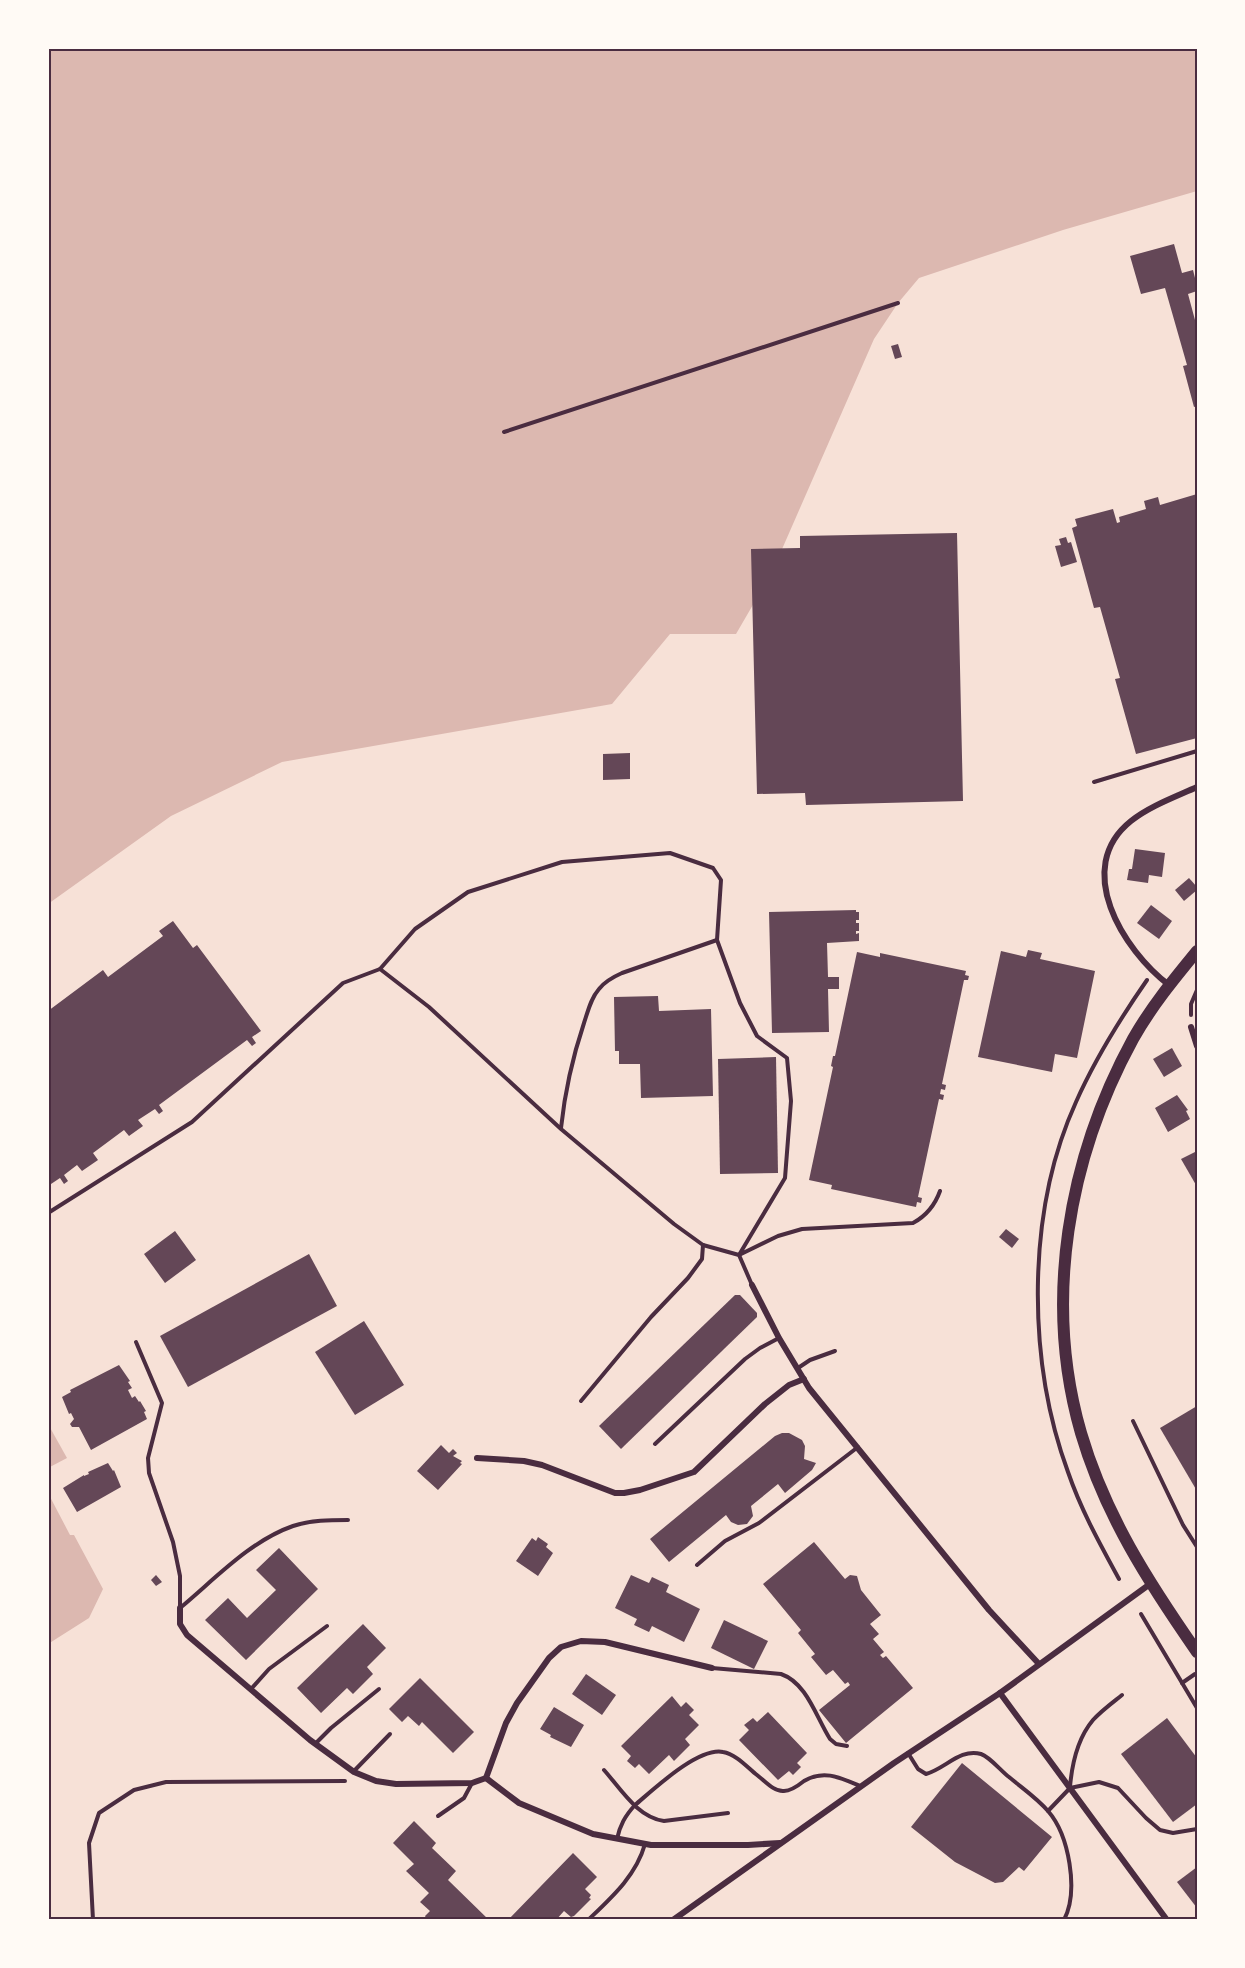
<svg xmlns="http://www.w3.org/2000/svg" width="1245" height="1968" viewBox="0 0 1245 1968" font-family="'DejaVu Sans',sans-serif">
  <rect width="100%" height="100%" fill="#f7e1d7"/>
  <g fill="#dcb8b0">
    <polygon points="48,48 1197,48 1197,191 1063,230 919,278 898,303 874,339 772,572 736,634 670,634 612,704 282,762 171,816 48,904"/>
    <polygon points="48,1424 67,1458 48,1468"/>
    <polygon points="48,1493 70,1535 74,1535 103,1589 89,1618 48,1644"/>
  </g>
  <g fill="#644757">
    <polygon points="1174,244 1182,273 1193,270 1197,286 1197,291 1188,294 1195,320 1197,319 1197,406 1194,407 1183,366 1187,365 1165,288 1141,294 1130,256"/>
    <polygon points="898,344 902,357 895,359 891,346"/>
    <polygon points="1197,494 1197,738 1136,754 1115,679 1120,678 1100,607 1094,608 1072,528 1077,526 1075,519 1113,509 1117,523 1120,522 1119,517 1146,509 1144,501 1158,497 1160,505"/>
    <polygon points="957,533 963,801 806,805 805,793 757,794 751,549 800,548 800,536"/>
    <polygon points="1066,537 1068,543 1071,542 1077,562 1061,567 1055,546 1061,545 1059,539"/>
    <polygon points="630,753 630,779 603,780 603,754"/>
    <polygon points="1135,849 1165,853 1162,877 1149,875 1148,883 1127,880 1129,869 1132,869"/>
    <polygon points="1189,878 1197,887 1197,890 1184,901 1175,890"/>
    <polygon points="1151,905 1172,921 1159,939 1137,923"/>
    <polygon points="856,910 856,912 859,912 859,920 856,920 856,923 859,923 859,931 856,931 856,934 859,933 859,941 827,943 828,977 839,977 839,989 828,989 829,1032 772,1033 769,912"/>
    <polygon points="173,921 193,948 197,945 261,1031 252,1037 256,1043 252,1046 247,1040 159,1105 163,1111 159,1114 155,1109 138,1120 143,1126 129,1136 124,1130 93,1153 98,1160 82,1171 77,1165 64,1175 68,1181 64,1184 60,1178 48,1186 48,1011 103,970 108,977 163,936 159,931"/>
    <polygon points="1028,950 1042,953 1040,959 1095,971 1077,1058 1055,1054 1052,1072 978,1057 1001,951 1026,957"/>
    <polygon points="857,952 880,957 880,953 966,971 965,975 969,976 968,980 964,980 942,1084 946,1085 945,1090 941,1089 940,1094 944,1095 943,1100 939,1099 918,1197 922,1198 921,1203 917,1202 916,1207 831,1189 832,1185 809,1180 833,1067 831,1066 833,1056 835,1056"/>
    <polygon points="658,996 659,1011 711,1009 713,1096 641,1098 640,1064 619,1064 619,1051 615,1051 614,997"/>
    <polygon points="1172,1048 1182,1066 1164,1077 1153,1059"/>
    <polygon points="776,1057 778,1173 720,1174 718,1059"/>
    <polygon points="1177,1095 1188,1110 1186,1111 1190,1119 1168,1132 1155,1108"/>
    <polygon points="1197,1151 1197,1184 1196,1185 1181,1159"/>
    <polygon points="1006,1229 1019,1239 1012,1248 999,1237"/>
    <polygon points="175,1231 196,1260 165,1283 144,1254"/>
    <polygon points="309,1254 337,1306 188,1387 160,1336"/>
    <polygon points="735,1295 740,1295 757,1313 757,1317 621,1449 599,1426"/>
    <polygon points="364,1321 404,1385 355,1415 315,1352"/>
    <polygon points="119,1365 130,1381 128,1382 132,1388 128,1390 132,1398 135,1396 139,1402 140,1401 146,1411 144,1412 147,1419 91,1450 79,1427 72,1427 70,1424 74,1419 71,1413 69,1414 62,1397 71,1392 70,1390"/>
    <polygon points="1197,1406 1197,1491 1160,1428"/>
    <polygon points="782,1433 789,1433 802,1440 805,1446 804,1459 816,1463 812,1470 785,1493 778,1484 751,1506 753,1516 747,1524 738,1525 731,1522 726,1515 669,1562 650,1539 775,1436"/>
    <polygon points="441,1445 449,1453 453,1449 457,1453 453,1456 462,1461 460,1463 462,1464 438,1490 417,1471"/>
    <polygon points="108,1463 113,1471 114,1470 121,1487 77,1512 63,1488 84,1475 84,1476 89,1474 88,1472"/>
    <polygon points="538,1537 548,1544 546,1547 553,1553 538,1576 516,1561 532,1538 536,1541"/>
    <polygon points="814,1542 845,1579 850,1575 857,1576 861,1590 881,1615 870,1624 879,1634 873,1639 884,1652 880,1655 883,1658 886,1656 913,1688 846,1743 819,1710 850,1685 848,1682 845,1684 833,1670 826,1675 811,1657 815,1654 798,1633 801,1630 763,1584"/>
    <polygon points="279,1548 318,1589 246,1660 205,1620 228,1598 247,1618 276,1590 256,1570"/>
    <polygon points="156,1575 162,1582 156,1586 151,1580"/>
    <polygon points="631,1575 649,1583 652,1577 669,1585 666,1592 700,1609 684,1642 652,1626 649,1632 634,1625 637,1619 615,1608"/>
    <polygon points="724,1620 768,1641 754,1669 711,1648"/>
    <polygon points="363,1624 386,1648 367,1667 373,1674 353,1694 347,1688 321,1713 297,1688"/>
    <polygon points="586,1674 616,1695 602,1715 572,1694"/>
    <polygon points="420,1678 474,1732 453,1753 422,1722 419,1726 408,1716 402,1722 389,1709"/>
    <polygon points="672,1696 681,1707 686,1702 694,1710 689,1715 699,1725 685,1739 690,1745 674,1761 669,1755 649,1774 639,1764 635,1768 627,1761 631,1756 621,1746"/>
    <polygon points="554,1707 584,1725 571,1747 550,1737 551,1735 540,1729"/>
    <polygon points="768,1712 807,1753 797,1763 801,1767 793,1775 789,1771 778,1780 739,1740 749,1730 744,1725 753,1718 757,1722"/>
    <polygon points="1167,1718 1197,1758 1197,1804 1173,1822 1121,1754"/>
    <polygon points="962,1763 1052,1837 1024,1871 1019,1867 1003,1882 995,1883 955,1862 911,1827"/>
    <polygon points="414,1821 436,1843 432,1848 456,1871 448,1880 489,1920 427,1920 425,1916 430,1911 420,1902 429,1893 406,1871 414,1864 393,1843"/>
    <polygon points="573,1853 597,1877 585,1889 591,1895 589,1898 591,1899 574,1916 571,1917 564,1911 556,1920 508,1920"/>
    <polygon points="1197,1867 1197,1908 1177,1882"/>
  </g>
  <g fill="none" stroke-linecap="round" stroke-linejoin="round">
    <g stroke="#4a2c40" stroke-width="4">
      <polyline points="504,432 898,303"/>
      <polyline points="1191,1015 1191,1004 1197,990"/>
      <path d="M1119,1579C1100,1544 1081,1510 1068,1472C1027,1360 1026,1212 1076,1102C1095,1059 1120,1019 1147,980"/>
      <polyline points="1141,1614 1197,1708"/>
      <polyline points="1182,1683 1195,1674"/>
      <polyline points="93,1920 89,1843 99,1813 134,1790 166,1782 345,1781"/>
    </g>
    <g stroke="#4a2c40" stroke-width="4">
      <polyline points="1094,782 1197,751"/>
      <path d="M380,969L415,929L468,892L562,862L670,853L713,868L721,880L717,940L740,1003L757,1036L787,1058L791,1101L785,1178L739,1255L778,1236L802,1229L913,1223C926,1216 935,1205 940,1191"/>
      <path d="M561,1128C565,1090 572,1059 584,1023C588,1011 591,998 599,989C605,981 613,977 622,973L717,940"/>
      <polyline points="48,1213 192,1122 343,983 380,969 429,1007 561,1129 674,1224 703,1245 739,1255 752,1285"/>
      <polyline points="136,1342 162,1403 148,1458 149,1473 173,1542 180,1576 180,1608"/>
      <polyline points="798,1368 810,1360 835,1351"/>
      <polyline points="581,1401 651,1317 688,1278 702,1259 703,1245"/>
      <polyline points="1133,1421 1183,1525 1197,1547"/>
      <polyline points="655,1444 745,1359 760,1348 779,1338"/>
      <polyline points="697,1565 725,1541 759,1523 858,1447"/>
      <path d="M180,1608C215,1579 250,1541 293,1526C311,1520 330,1520 348,1520"/>
      <path d="M712,1668L781,1674C807,1683 816,1717 830,1739L836,1744L847,1746"/>
      <polyline points="251,1689 269,1669 327,1626"/>
      <polyline points="315,1744 331,1728 379,1689"/>
      <path d="M908,1753L918,1769L926,1774C945,1769 960,1748 981,1754C990,1757 1001,1771 1009,1777C1022,1788 1037,1798 1048,1811C1069,1835 1079,1891 1064,1920"/>
      <path d="M604,1770C621,1789 637,1817 664,1821L728,1813"/>
      <polyline points="354,1771 390,1734"/>
      <path d="M1070,1787C1072,1763 1077,1739 1093,1720C1101,1711 1112,1703 1122,1695"/>
      <polyline points="1048,1811 1070,1788 1099,1782 1118,1788 1146,1818 1160,1830 1173,1833 1197,1829"/>
      <polyline points="438,1816 464,1798 472,1783"/>
      <path d="M617,1839C620,1825 625,1816 635,1805C653,1790 698,1747 723,1752C736,1754 748,1768 757,1775C765,1781 774,1792 784,1791C791,1791 799,1785 804,1781C824,1769 841,1778 860,1786"/>
      <path d="M588,1920C611,1898 636,1876 645,1844"/>
    </g>
    <g stroke="#4a2c40" stroke-width="6">
      <path d="M1169,985C1123,950 1072,868 1131,821C1150,806 1175,797 1197,787"/>
      <polyline points="1191,1027 1197,1046"/>
      <polyline points="752,1285 779,1338 809,1388 989,1610 1039,1664"/>
      <polyline points="477,1458 524,1461 542,1465 615,1493 624,1493 640,1490 694,1472 765,1404 789,1385 804,1379"/>
      <polyline points="180,1608 180,1624 187,1635 310,1740 354,1772 376,1781 396,1784 472,1783 486,1778"/>
      <polyline points="712,1668 605,1642 581,1641 561,1647 549,1658 517,1703 506,1723 486,1778 519,1803 593,1834 651,1845 748,1845 780,1843"/>
      <polyline points="1000,1693 1167,1920"/>
      <polyline points="673,1920 894,1763 1000,1693 1150,1584"/>
    </g>
    <path stroke="#4a2c40" stroke-width="12" d="M1197,951C1174,979 1151,1007 1133,1039C1068,1158 1043,1301 1081,1433C1105,1515 1149,1583 1197,1652"/>
  </g>
  <rect width="1245" height="1968" fill="none" stroke="#fffaf5" stroke-width="99"/>
  <rect x="50" y="50" width="1146" height="1868" fill="none" stroke="#4a2c40" stroke-width="2"/>
</svg>
